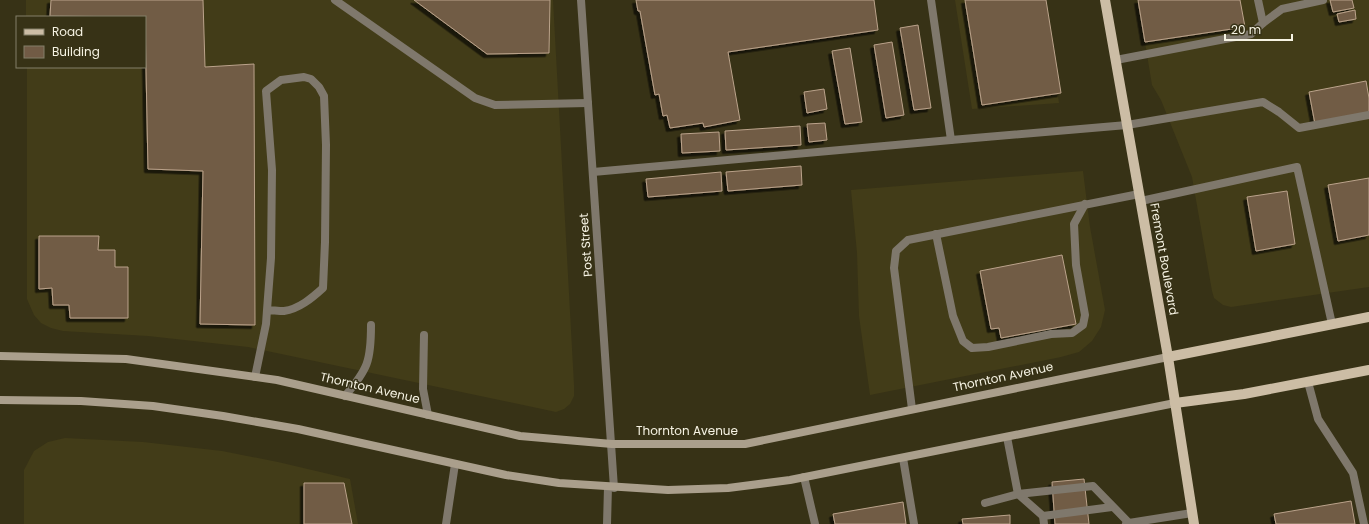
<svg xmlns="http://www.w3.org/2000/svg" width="1369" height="524" viewBox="0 0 1369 524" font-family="Poppins,sans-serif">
  <defs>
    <filter id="shadow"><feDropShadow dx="-3.5" dy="3.5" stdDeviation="0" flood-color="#0009"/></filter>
  </defs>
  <rect width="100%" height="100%" fill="#373216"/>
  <g fill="#423c18">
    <polygon points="26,0 553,0 574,385 574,396 570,404 564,409 556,412 248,347 148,336 63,331 51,328 41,323 34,315 27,299 27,67 145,67 145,17 26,17"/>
    <polygon points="955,0 1044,0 1059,103 972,109"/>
    <polygon points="1138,0 1369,0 1369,287 1231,307 1223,305 1214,298 1212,291 1192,177 1161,100 1152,85"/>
    <polygon points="1083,171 1090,227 1105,310 1101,327 1092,341 1079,352 1061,357 870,395 859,316 857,253 851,190"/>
    <polygon points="65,438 143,442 222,451 278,462 350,479 358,524 24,524 24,470 34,451 48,442"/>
  </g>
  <g fill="#715b45" stroke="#bba38b" filter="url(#shadow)">
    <polygon points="51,0 203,0 205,67 254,64 255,325 200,324 203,171 148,169 145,17 50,16"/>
    <polygon points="414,0 550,0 549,53 487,54"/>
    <polygon points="636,0 874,0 878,30 728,52 740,120 704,127 703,123 670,128 667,115 663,116 659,94 655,95 640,11 638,11"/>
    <polygon points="965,0 1046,0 1061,93 982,105"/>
    <polygon points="1138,0 1240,0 1245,27 1145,42"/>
    <polygon points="1330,0 1352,0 1354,8 1333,12"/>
    <polygon points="1355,10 1356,19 1339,22 1337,14"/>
    <polygon points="918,25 931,108 914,110 900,28"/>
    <polygon points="892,42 904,115 886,118 874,45"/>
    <polygon points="850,48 862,122 845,124 832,51"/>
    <polygon points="1366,81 1369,98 1369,114 1315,124 1309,92"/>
    <polygon points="824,89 827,109 807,113 804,92"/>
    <polygon points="825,123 827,140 809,142 807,124"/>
    <polygon points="800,126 801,145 726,150 725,131"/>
    <polygon points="719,132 720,151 682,153 681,134"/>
    <polygon points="801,166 802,185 728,191 726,172"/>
    <polygon points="721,172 722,191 648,197 646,179"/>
    <polygon points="1369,178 1369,235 1338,241 1328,185"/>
    <polygon points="1287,191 1295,244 1256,251 1247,197"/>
    <polygon points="39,236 99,236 98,250 115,250 115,267 128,267 128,318 70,318 69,305 53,305 52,288 39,289"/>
    <polygon points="1062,255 1076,324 1001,338 999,328 991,329 980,271"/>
    <polygon points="1084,479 1089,524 1055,524 1052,482"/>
    <polygon points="304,483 344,483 352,524 304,524"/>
    <polygon points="1351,501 1355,524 1276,524 1274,514"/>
    <polygon points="903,502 906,524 835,524 833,514"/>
    <polygon points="1010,515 1010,524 963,524 962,519"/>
  </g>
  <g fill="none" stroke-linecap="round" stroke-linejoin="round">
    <g stroke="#7f786c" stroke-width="8">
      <polyline points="335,0 475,98 495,105 588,103"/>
      <polyline points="931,0 951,140 1127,125 1263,102 1279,112 1299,128 1369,115"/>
      <polyline points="1263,23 1282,9 1323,0"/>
      <polyline points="1116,60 1251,34 1263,23 1258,0"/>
      <polyline points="593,172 951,140"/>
      <polyline points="1141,201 1297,167 1332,324"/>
      <polyline points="936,234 953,316 963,341 972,348 988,347 1051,334 1072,333 1083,325 1085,315 1076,265 1074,224 1085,204"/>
      <polyline points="424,335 423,389 428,415"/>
      <path d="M255,377L266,324L267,310C272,310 278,311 284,311C299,309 312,298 323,288L325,242L326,145L324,96L319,87L311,79L304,77L281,80L266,91L272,170L271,258L267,310"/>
      <polyline points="1308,382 1318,419 1353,473 1364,524"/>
      <path d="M345,396C368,369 371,361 371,325"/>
      <polyline points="912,409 894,268 896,251 908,240 1139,194"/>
      <polyline points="1007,437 1018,494 1043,516 1044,524"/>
      <polyline points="903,458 914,524"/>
      <polyline points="804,477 815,524"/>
      <polyline points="985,503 1018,494 1093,486 1129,523"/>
      <polyline points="1043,516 1112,507"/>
      <polyline points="446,524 455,464"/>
      <polyline points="607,524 608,487"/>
      <polyline points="1126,524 1129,523 1192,513"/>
    </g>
    <polyline stroke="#7f786c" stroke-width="8" points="581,0 614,488"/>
    <g stroke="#aa9f8c" stroke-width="8">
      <polyline points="0,356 126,359 277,380 520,436 612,444 745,444 1168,357"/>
      <polyline points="0,400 81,401 153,406 223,416 298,429 506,475 559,483 668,490 728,488 790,480 1175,403"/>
    </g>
    <g stroke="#ccbda5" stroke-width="10">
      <polyline points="1105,0 1168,357 1194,524"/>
      <polyline points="1168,357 1369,317"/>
      <polyline points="1175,403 1244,394 1369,370"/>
    </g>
  </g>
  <g text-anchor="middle" stroke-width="3" stroke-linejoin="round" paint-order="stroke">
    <g font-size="12" fill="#f6f3e3" stroke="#373216">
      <text transform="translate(586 245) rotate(-94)" y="4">Post Street</text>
      <text transform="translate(1164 259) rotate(80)" y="4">Fremont Boulevard</text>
      <text transform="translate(1003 377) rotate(-12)" y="4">Thornton Avenue</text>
      <text transform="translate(370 388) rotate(13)" y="4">Thornton Avenue</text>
      <text x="687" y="435">Thornton Avenue</text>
    </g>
  </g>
  <rect x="16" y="16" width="130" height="52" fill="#373216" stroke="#837f68"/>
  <rect x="24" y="29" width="20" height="6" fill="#ccbda5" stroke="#837f68"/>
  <text x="52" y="36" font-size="12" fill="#f6f3e3">Road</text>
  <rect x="24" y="46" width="20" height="12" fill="#715b45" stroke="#837f68"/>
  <text x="52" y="56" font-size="12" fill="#f6f3e3">Building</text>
  <path d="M1225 34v6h67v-6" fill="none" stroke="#f6f3e3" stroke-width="2"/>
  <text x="1231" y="34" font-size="12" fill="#f6f3e3" stroke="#373216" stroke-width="3" paint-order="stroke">20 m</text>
</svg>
